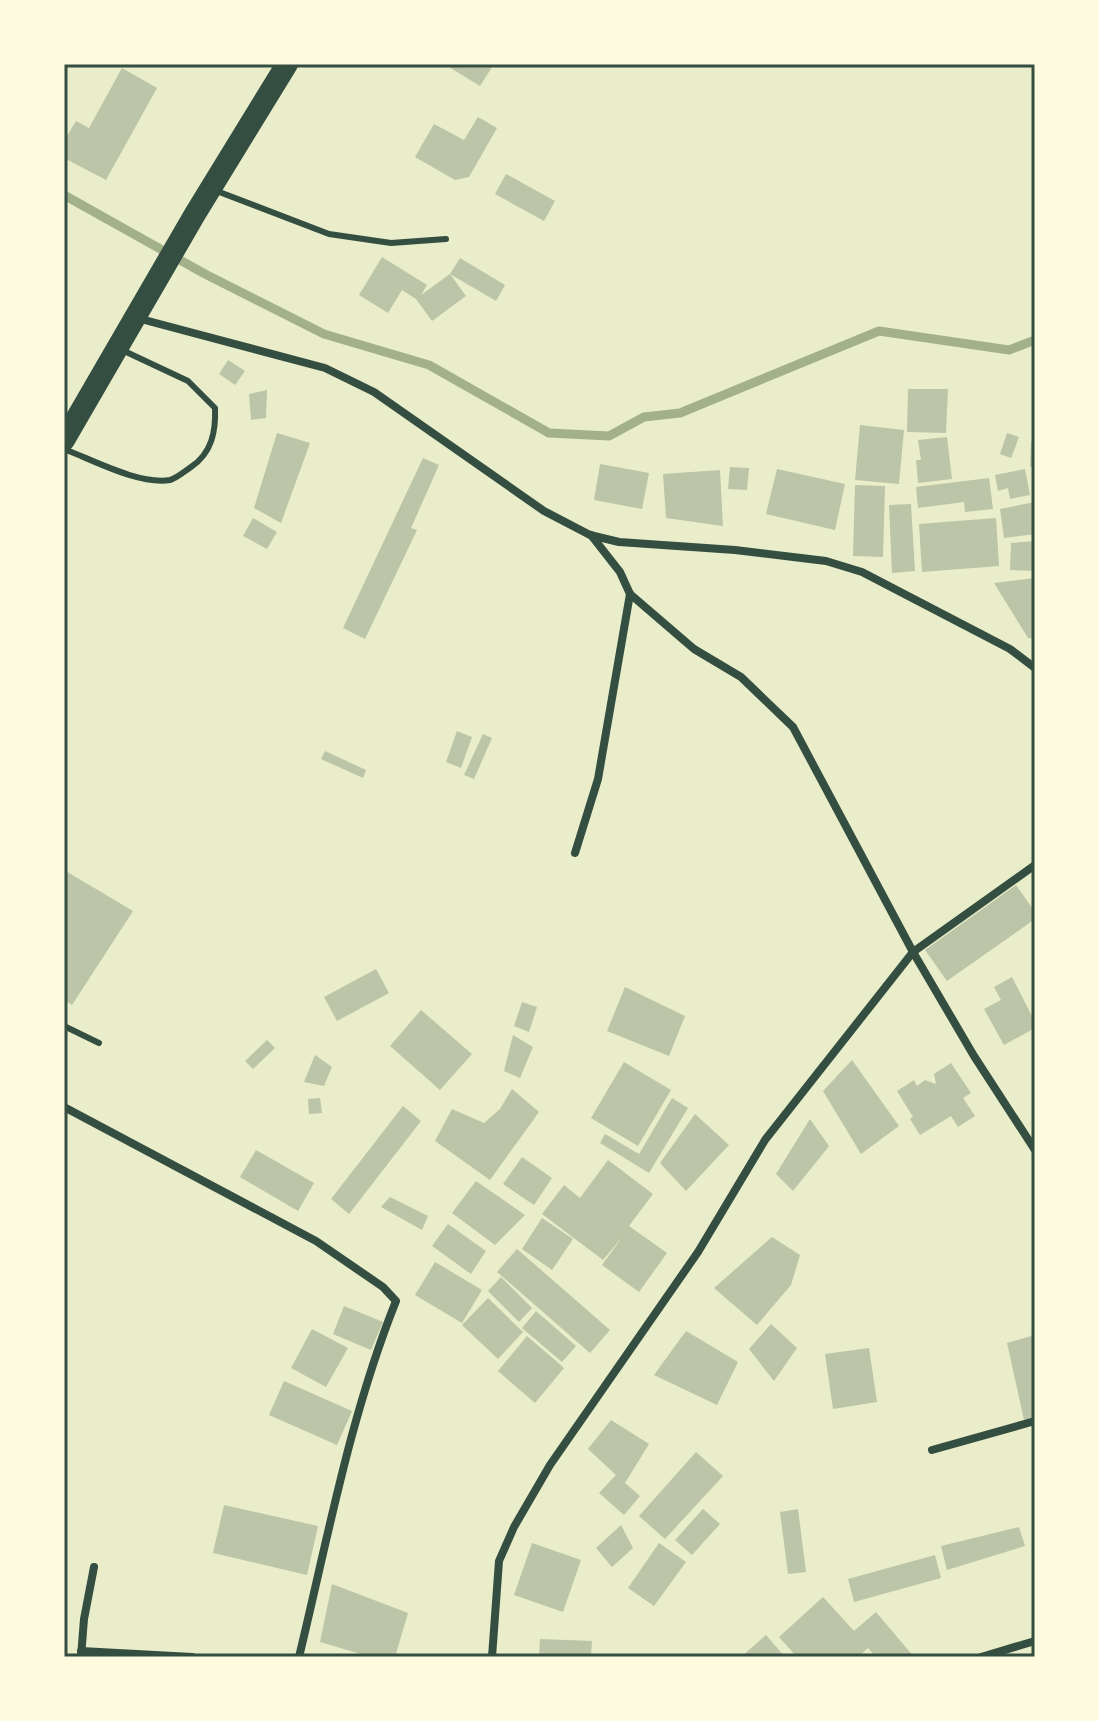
<svg xmlns="http://www.w3.org/2000/svg" width="1099" height="1721" viewBox="0 0 1099 1721" font-family="Cabin,sans-serif">
  <rect width="100%" height="100%" fill="#e9edc9"/>
  <g fill="none" stroke-linecap="round" stroke-linejoin="round">
    <polyline stroke="#a3b18a" stroke-width="9" points="64,195 205,274 324,334 429,365 549,433 609,436 644,417 680,413 879,331 1009,350 1035,340"/>
  </g>
  <g fill="#bcc5a7">
    <polygon points="451,64 494,64 480,86 449,67"/>
    <polygon points="122,68 157,88 106,180 64,158 64,141 76,121 89,128"/>
    <polygon points="478,117 497,128 469,177 455,180 415,157 434,124 464,140"/>
    <polygon points="506,174 555,201 544,221 495,194"/>
    <polygon points="382,257 427,285 421,295 450,274 466,296 432,321 416,299 402,290 388,313 359,295"/>
    <polygon points="460,258 505,285 496,301 450,274"/>
    <polygon points="228,360 245,371 235,385 219,374"/>
    <polygon points="908,389 948,389 946,433 907,432"/>
    <polygon points="267,390 266,418 251,420 249,394"/>
    <polygon points="860,425 904,430 899,484 855,480"/>
    <polygon points="277,433 310,443 281,523 254,508"/>
    <polygon points="1007,433 1019,437 1011,458 1000,454"/>
    <polygon points="947,437 952,479 918,483 916,460 921,460 918,440"/>
    <polygon points="1031,442 1035,443 1035,467 1030,467"/>
    <polygon points="423,458 439,465 411,528 417,530 365,639 343,628"/>
    <polygon points="600,464 649,473 642,509 594,500"/>
    <polygon points="730,467 749,468 747,490 728,489"/>
    <polygon points="777,469 845,484 835,530 766,514"/>
    <polygon points="1025,469 1030,495 1010,499 1008,488 998,491 995,475"/>
    <polygon points="720,470 723,526 666,518 663,474"/>
    <polygon points="989,478 993,509 965,512 964,502 918,508 916,487"/>
    <polygon points="855,485 885,486 883,557 853,556"/>
    <polygon points="1035,502 1035,534 1004,538 1000,509"/>
    <polygon points="911,504 915,571 892,573 889,505"/>
    <polygon points="253,518 277,532 267,549 243,536"/>
    <polygon points="996,518 999,566 922,572 919,524"/>
    <polygon points="1035,541 1035,571 1010,570 1011,543"/>
    <polygon points="1035,578 1035,639 1028,638 994,583"/>
    <polygon points="457,731 472,737 461,768 446,762"/>
    <polygon points="483,734 492,738 474,779 464,775"/>
    <polygon points="325,751 366,770 363,778 321,759"/>
    <polygon points="64,870 133,911 72,1005 64,1000"/>
    <polygon points="1016,885 1035,912 1035,919 947,981 925,950"/>
    <polygon points="376,969 389,993 337,1021 324,997"/>
    <polygon points="1012,977 1035,1022 1035,1028 1004,1045 984,1009 1001,1000 994,987"/>
    <polygon points="625,987 685,1016 669,1056 607,1031"/>
    <polygon points="522,1002 537,1007 529,1032 514,1026"/>
    <polygon points="421,1010 472,1054 440,1090 390,1046"/>
    <polygon points="513,1035 533,1047 520,1078 504,1071"/>
    <polygon points="267,1040 275,1048 253,1069 245,1061"/>
    <polygon points="315,1055 332,1067 324,1086 304,1082"/>
    <polygon points="852,1060 899,1126 861,1154 823,1091"/>
    <polygon points="624,1062 671,1090 638,1146 591,1118"/>
    <polygon points="951,1063 971,1093 963,1098 975,1116 958,1127 951,1116 920,1135 910,1119 913,1117 897,1091 914,1080 917,1086 925,1080 936,1084 934,1074"/>
    <polygon points="512,1089 539,1112 490,1180 435,1141 452,1109 484,1123 500,1109"/>
    <polygon points="320,1098 322,1113 309,1114 308,1099"/>
    <polygon points="672,1098 688,1108 649,1173 600,1143 605,1134 639,1154"/>
    <polygon points="403,1106 421,1121 349,1214 331,1199"/>
    <polygon points="695,1114 729,1145 686,1191 660,1163"/>
    <polygon points="810,1119 829,1146 793,1191 776,1174"/>
    <polygon points="256,1150 314,1183 298,1211 240,1177"/>
    <polygon points="522,1157 552,1178 534,1205 503,1184"/>
    <polygon points="608,1160 653,1194 629,1226 667,1253 639,1292 602,1265 623,1236 603,1260 542,1214 564,1185 580,1198"/>
    <polygon points="476,1181 525,1215 495,1245 452,1213"/>
    <polygon points="390,1197 428,1216 422,1230 381,1207"/>
    <polygon points="542,1218 573,1239 552,1270 522,1249"/>
    <polygon points="448,1224 486,1251 471,1274 432,1246"/>
    <polygon points="772,1237 800,1255 791,1285 757,1325 714,1288"/>
    <polygon points="517,1249 610,1330 590,1353 497,1272"/>
    <polygon points="435,1262 482,1290 462,1323 415,1295"/>
    <polygon points="501,1277 532,1308 519,1322 488,1291"/>
    <polygon points="488,1298 523,1332 498,1359 462,1325"/>
    <polygon points="344,1306 383,1322 371,1350 333,1334"/>
    <polygon points="536,1311 576,1346 562,1362 522,1328"/>
    <polygon points="771,1324 797,1348 774,1381 749,1349"/>
    <polygon points="312,1329 348,1348 326,1387 291,1368"/>
    <polygon points="686,1331 738,1362 717,1405 654,1375"/>
    <polygon points="1035,1335 1035,1418 1024,1420 1007,1343"/>
    <polygon points="527,1336 564,1368 535,1403 498,1371"/>
    <polygon points="869,1348 877,1402 833,1409 825,1354"/>
    <polygon points="284,1381 352,1411 337,1445 269,1415"/>
    <polygon points="611,1420 649,1444 625,1483 640,1496 624,1515 599,1493 616,1475 588,1449"/>
    <polygon points="696,1452 723,1476 665,1539 639,1516"/>
    <polygon points="224,1505 318,1526 307,1575 213,1553"/>
    <polygon points="703,1509 720,1524 692,1555 675,1540"/>
    <polygon points="798,1509 806,1572 788,1574 780,1512"/>
    <polygon points="621,1525 633,1548 612,1567 596,1548"/>
    <polygon points="1019,1527 1025,1546 947,1570 941,1546"/>
    <polygon points="532,1543 581,1560 563,1612 514,1595"/>
    <polygon points="659,1543 686,1562 654,1606 628,1588"/>
    <polygon points="935,1555 941,1578 854,1602 848,1579"/>
    <polygon points="332,1584 408,1613 395,1657 371,1657 320,1642"/>
    <polygon points="823,1597 854,1631 876,1612 914,1657 876,1657 868,1648 858,1657 797,1657 779,1637"/>
    <polygon points="766,1635 785,1657 741,1657"/>
    <polygon points="540,1639 592,1641 591,1657 539,1657"/>
  </g>
  <g fill="none" stroke-linecap="round" stroke-linejoin="round">
    <g stroke="#344e41" stroke-width="6">
      <polyline points="214,190 329,234 391,243 446,239"/>
      <path d="M64,449C93,460 139,485 170,480C177,478 185,471 191,467C212,453 216,431 215,408L188,381L122,350"/>
      <polyline points="64,1026 99,1043"/>
    </g>
    <g stroke="#344e41" stroke-width="8">
      <polyline points="137,318 325,368 374,392 544,511 590,535 619,542 735,550 826,561 862,572 1010,649 1035,668"/>
      <polyline points="591,535 620,572 630,594 694,649 741,677 793,727 913,952 974,1056 1035,1150"/>
      <polyline points="575,853 598,779 630,594"/>
      <path d="M64,1107L316,1241L383,1287L396,1301C350,1416 328,1537 299,1657"/>
      <polyline points="932,1450 1035,1421"/>
      <polyline points="81,1651 192,1657"/>
      <polyline points="81,1657 84,1619 94,1567"/>
      <polyline points="492,1657 499,1561 514,1527 550,1465 698,1252 765,1140 913,952 1035,865"/>
      <polyline points="981,1657 1035,1641"/>
    </g>
    <polyline stroke="#344e41" stroke-width="22" points="64,440 195,214 287,64"/>
  </g>
  <rect width="1099" height="1721" fill="none" stroke="#fefae0" stroke-width="132"/>
  <rect x="66" y="66" width="967" height="1589" fill="none" stroke="#344e41" stroke-width="3"/>
</svg>
